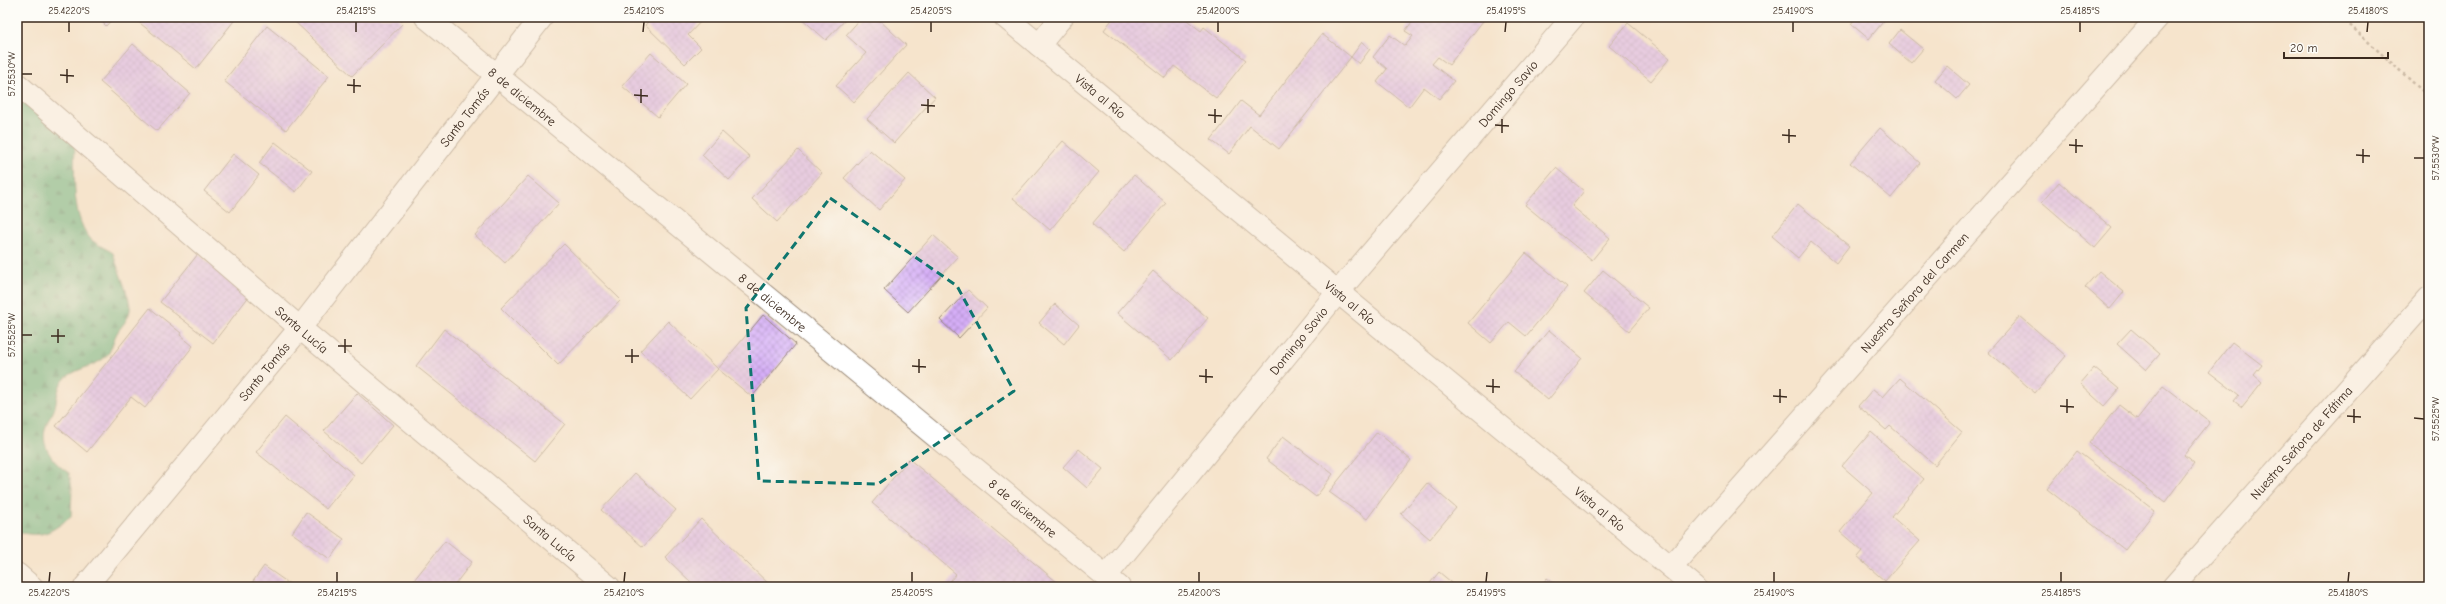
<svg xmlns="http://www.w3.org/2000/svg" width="2446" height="604" viewBox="0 0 2446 604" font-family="'Comic Neue',sans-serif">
  <defs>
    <pattern id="forest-firs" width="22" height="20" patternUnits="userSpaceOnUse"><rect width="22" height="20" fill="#61b17d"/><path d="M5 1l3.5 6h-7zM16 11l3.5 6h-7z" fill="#519066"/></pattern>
    <pattern id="building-cross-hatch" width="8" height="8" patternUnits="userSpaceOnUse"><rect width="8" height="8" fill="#d5aef7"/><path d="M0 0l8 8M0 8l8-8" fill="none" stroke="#ae8ec7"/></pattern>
  </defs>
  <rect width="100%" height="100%" fill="#fdfcf7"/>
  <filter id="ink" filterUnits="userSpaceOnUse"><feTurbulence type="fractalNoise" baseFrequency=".025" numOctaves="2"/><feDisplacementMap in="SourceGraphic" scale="8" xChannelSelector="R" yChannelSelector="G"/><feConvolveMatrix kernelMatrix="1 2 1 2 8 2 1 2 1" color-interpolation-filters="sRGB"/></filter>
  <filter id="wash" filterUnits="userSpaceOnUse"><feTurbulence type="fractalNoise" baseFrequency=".012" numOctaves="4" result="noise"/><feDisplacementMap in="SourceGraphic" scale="16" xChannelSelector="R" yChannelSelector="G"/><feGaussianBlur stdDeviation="0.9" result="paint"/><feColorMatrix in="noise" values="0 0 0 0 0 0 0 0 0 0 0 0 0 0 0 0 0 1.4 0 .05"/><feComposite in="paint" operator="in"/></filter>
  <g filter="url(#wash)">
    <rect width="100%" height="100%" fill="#f5e4cc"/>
    <path fill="url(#forest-firs)" stroke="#4e6e4e" d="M34,98L75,136C75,165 70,214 89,237C94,244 106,248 113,253C116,265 132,302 130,310C128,321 122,325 117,333C112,342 112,353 103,359C91,368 72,369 63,381C57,387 57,402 54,410C52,416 47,420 46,426C39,445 53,463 69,473L72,488L71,517C49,533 44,538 17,532V100Z"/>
    <g id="blocks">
      <g fill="url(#building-cross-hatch)">
        <polygon points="97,17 114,17 106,26"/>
        <polygon points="137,17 237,17 196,69 135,19"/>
        <polygon points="290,17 398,17 403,23 352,76"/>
        <polygon points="653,17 705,17 688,35 701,48 685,64 645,25"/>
        <polygon points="800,17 848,17 826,40"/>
        <polygon points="862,17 876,17 906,45 854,102 836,86 866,53 846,35"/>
        <polygon points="1114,17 1183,17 1201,31 1204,27 1246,60 1216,98 1174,66 1165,78 1104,30"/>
        <polygon points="1416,17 1486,17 1449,65 1438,57 1432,64 1454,81 1439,99 1424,87 1409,107 1377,82 1387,69 1373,57 1390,35 1405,46 1413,36 1405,31"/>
        <polygon points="1856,17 1887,17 1869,39 1851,24"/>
        <polygon points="1628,23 1670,58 1651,81 1609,46"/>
        <polygon points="267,26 329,76 286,130 224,81"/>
        <polygon points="1900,30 1923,49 1911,63 1889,44"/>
        <polygon points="1322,34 1351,57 1362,42 1370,49 1359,64 1351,57 1279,149 1250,126 1229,154 1211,140 1241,101 1259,115"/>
        <polygon points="133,44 190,93 157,131 100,82"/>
        <polygon points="651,53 686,84 658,117 622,86"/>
        <polygon points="1947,66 1969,85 1957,99 1935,80"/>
        <polygon points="909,73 935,97 894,143 867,119"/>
        <polygon points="1880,128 1920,163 1891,198 1850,163"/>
        <polygon points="722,132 750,157 729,180 702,155"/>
        <polygon points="1063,141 1099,172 1050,230 1013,198"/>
        <polygon points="275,142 312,171 296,192 259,163"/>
        <polygon points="798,150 822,173 777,222 752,199"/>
        <polygon points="870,150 905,180 879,210 844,178"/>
        <polygon points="233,154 259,175 230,212 204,191"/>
        <polygon points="1556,168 1584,191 1572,206 1610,238 1592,260 1525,205"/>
        <polygon points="1134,175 1166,203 1124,252 1092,224"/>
        <polygon points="528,176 559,203 505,263 475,235"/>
        <polygon points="2059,182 2112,228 2095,248 2042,202"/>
        <polygon points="1798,204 1849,246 1836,263 1811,242 1798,258 1772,236"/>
        <polygon points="933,235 958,257 908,312 884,290"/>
        <polygon points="564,244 621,300 558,365 501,308"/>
        <polygon points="1526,253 1567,287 1526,336 1509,322 1491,343 1468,323"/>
        <polygon points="198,254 250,295 213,343 160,302"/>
        <polygon points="1603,270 1649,308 1629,331 1584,293"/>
        <polygon points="1153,271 1208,318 1172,360 1117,313"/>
        <polygon points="2099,271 2124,292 2110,309 2085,287"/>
        <polygon points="968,290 987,308 959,338 940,320"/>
        <polygon points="1055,304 1079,325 1064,344 1039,323"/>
        <polygon points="150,308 181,333 180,335 193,346 145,408 131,397 87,452 56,426"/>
        <polygon points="763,315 796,344 752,397 718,369"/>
        <polygon points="2020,316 2066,356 2035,393 1988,352"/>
        <polygon points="668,321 718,369 690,399 640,351"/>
        <polygon points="444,329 565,424 535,461 416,366"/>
        <polygon points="2131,329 2160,354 2146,370 2117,344"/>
        <polygon points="1549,330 1582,358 1548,400 1514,372"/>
        <polygon points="2232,342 2262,365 2254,375 2262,382 2242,407 2234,401 2239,395 2209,372"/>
        <polygon points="2094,368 2119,389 2104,406 2080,384"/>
        <polygon points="1900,378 1962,432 1935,465 1890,426 1886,430 1858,406 1873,389 1883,397"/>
        <polygon points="2163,386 2210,422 2184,455 2194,463 2165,502 2089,443 2119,405 2137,419"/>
        <polygon points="357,393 393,425 361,463 324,431"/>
        <polygon points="285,417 354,475 326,509 256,452"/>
        <polygon points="1377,432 1411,460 1367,519 1329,492"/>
        <polygon points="1871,432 1924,479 1892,517 1920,541 1885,581 1857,557 1862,551 1840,532 1873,493 1842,466"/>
        <polygon points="1283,436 1333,474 1316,497 1266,459"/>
        <polygon points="1079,449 1103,469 1087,488 1063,467"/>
        <polygon points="2077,451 2155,511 2125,550 2047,489"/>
        <polygon points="909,459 1063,587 945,587 956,574 872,503"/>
        <polygon points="635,473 676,510 643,547 601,510"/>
        <polygon points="1427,483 1456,508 1430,539 1401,514"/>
        <polygon points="306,512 344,539 330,559 292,533"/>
        <polygon points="701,519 772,587 696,587 665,557"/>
        <polygon points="445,541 472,562 453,587 423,587 414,580"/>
        <polygon points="264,566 294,587 249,587"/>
        <polygon points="1439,572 1457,587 1427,587"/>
        <polygon points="1547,578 1559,587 1540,587"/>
      </g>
    </g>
  </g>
  <g filter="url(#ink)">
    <use href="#blocks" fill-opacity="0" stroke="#988775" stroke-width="1"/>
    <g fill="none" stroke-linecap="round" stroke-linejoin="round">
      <g stroke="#988775" stroke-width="24">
        <g id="minor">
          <path id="s1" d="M426,17L1119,587"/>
          <path id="s2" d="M1005,17L1695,587"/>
          <polyline points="1039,45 1062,17"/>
          <path id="s3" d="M17,84L300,328L609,587"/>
          <path id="s4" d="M1671,567L2158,17"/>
          <polyline points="17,574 32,587"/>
          <path id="s5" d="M1106,576L1338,292L1573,17"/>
          <path id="s6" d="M85,587L300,328L542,17"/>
          <path id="s7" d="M2173,587L2429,298"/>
        </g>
      </g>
      <polyline stroke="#988775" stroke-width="2.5" stroke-dasharray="3 3" stroke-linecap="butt" points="2341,17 2429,97"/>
      <use href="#minor" stroke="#fff" stroke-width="22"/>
    </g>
  </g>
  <path d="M0 0H2446V604H0ZM830,198L957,286L1014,391L878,484L759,481L746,308Z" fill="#f5e4cc" fill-opacity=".55" fill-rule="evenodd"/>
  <path fill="none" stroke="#0f766e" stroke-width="3" stroke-dasharray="8 5" stroke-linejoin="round" d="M830,198L957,286L1014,391L878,484L759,481L746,308Z"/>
  <path fill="none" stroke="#3b2a1e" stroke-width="1.5" d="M69,32V22M356,32V22M643,32L644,22M931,32V22M1218,32V22M1505,32L1506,22M1793,32V22M2080,32V22M2367,32L2368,22M22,74H32M60,75L74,76M67,83V69M347,85L361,86M354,93V79M634,95L648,96M641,103V89M921,105L935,106M928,113V99M1208,115L1222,116M1215,123V109M1495,125L1509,126M1502,133V119M1782,135L1796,136M1789,143V129M2069,145L2083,146M2076,153V139M2356,155L2370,156M2414,158H2424M2363,163V149M22,335H32M51,336H65M58,343V329M338,346H352M345,353V339M625,356H639M632,363V349M912,366L926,367M919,373V359M1199,376L1213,377M1206,383V369M1486,386L1500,387M1493,393V379M1773,396L1787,397M1780,403V389M2060,406L2074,407M2067,413V399M2347,416L2361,417M2414,418L2424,419M2354,423V409M49,582L50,572M337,582V572M624,582L625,572M912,582V572M1199,582V572M1486,582L1487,572M1774,582V572M2061,582V572M2348,582L2349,572"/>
  <g text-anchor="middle" stroke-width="3" stroke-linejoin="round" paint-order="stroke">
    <g font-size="13" fill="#3b2a1e" stroke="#fdfcf7">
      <text dy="5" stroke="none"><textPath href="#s5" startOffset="628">Domingo Savio</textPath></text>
      <text dy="5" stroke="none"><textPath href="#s2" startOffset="124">Vista al Río</textPath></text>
      <text dy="5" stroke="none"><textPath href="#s1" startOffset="125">8 de diciembre</textPath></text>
      <text dy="5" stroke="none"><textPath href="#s6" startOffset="604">Santo Tomás</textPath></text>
      <text dy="5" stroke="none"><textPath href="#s4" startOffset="367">Nuestra Señora del Carmen</textPath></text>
      <text dy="5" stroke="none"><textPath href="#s1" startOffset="449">8 de diciembre</textPath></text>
      <text dy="5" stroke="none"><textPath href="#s2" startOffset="448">Vista al Río</textPath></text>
      <text dy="5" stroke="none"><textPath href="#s3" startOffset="376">Santa Lucía</textPath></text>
      <text dy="5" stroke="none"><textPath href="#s5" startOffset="304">Domingo Savio</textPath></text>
      <text dy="5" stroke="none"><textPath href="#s6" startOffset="280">Santo Tomás</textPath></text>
      <text dy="5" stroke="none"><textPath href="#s7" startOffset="193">Nuestra Señora de Fátima</textPath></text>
      <text dy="5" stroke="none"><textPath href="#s1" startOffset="773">8 de diciembre</textPath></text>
      <text dy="5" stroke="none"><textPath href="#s2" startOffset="772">Vista al Río</textPath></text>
      <text dy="5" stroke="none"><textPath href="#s3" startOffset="700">Santa Lucía</textPath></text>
    </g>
  </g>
  <rect width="2446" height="604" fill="none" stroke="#fdfcf7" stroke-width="44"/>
  <path d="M2284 52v6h104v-6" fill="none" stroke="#3b2a1e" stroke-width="2"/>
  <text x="2290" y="52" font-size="12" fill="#3b2a1e" stroke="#fdfcf7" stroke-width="3" paint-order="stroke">20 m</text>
  <rect x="22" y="22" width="2402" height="560" fill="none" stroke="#3b2a1e" stroke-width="1.5"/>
  <g font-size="10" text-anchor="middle" fill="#3b2a1e">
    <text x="69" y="14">25.4220°S</text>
    <text x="356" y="14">25.4215°S</text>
    <text x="644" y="14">25.4210°S</text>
    <text x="931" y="14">25.4205°S</text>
    <text x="1218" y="14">25.4200°S</text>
    <text x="1506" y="14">25.4195°S</text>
    <text x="1793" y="14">25.4190°S</text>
    <text x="2080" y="14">25.4185°S</text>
    <text x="2368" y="14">25.4180°S</text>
    <text transform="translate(11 74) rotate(-90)" y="4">57.5530°W</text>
    <text transform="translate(2435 158) rotate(-90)" y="4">57.5530°W</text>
    <text transform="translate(11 335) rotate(-90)" y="4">57.5525°W</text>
    <text transform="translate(2435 419) rotate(-90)" y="4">57.5525°W</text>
    <text x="49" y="596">25.4220°S</text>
    <text x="337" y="596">25.4215°S</text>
    <text x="624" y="596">25.4210°S</text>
    <text x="912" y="596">25.4205°S</text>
    <text x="1199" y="596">25.4200°S</text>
    <text x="1486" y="596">25.4195°S</text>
    <text x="1774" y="596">25.4190°S</text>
    <text x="2061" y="596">25.4185°S</text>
    <text x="2348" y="596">25.4180°S</text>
  </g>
</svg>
